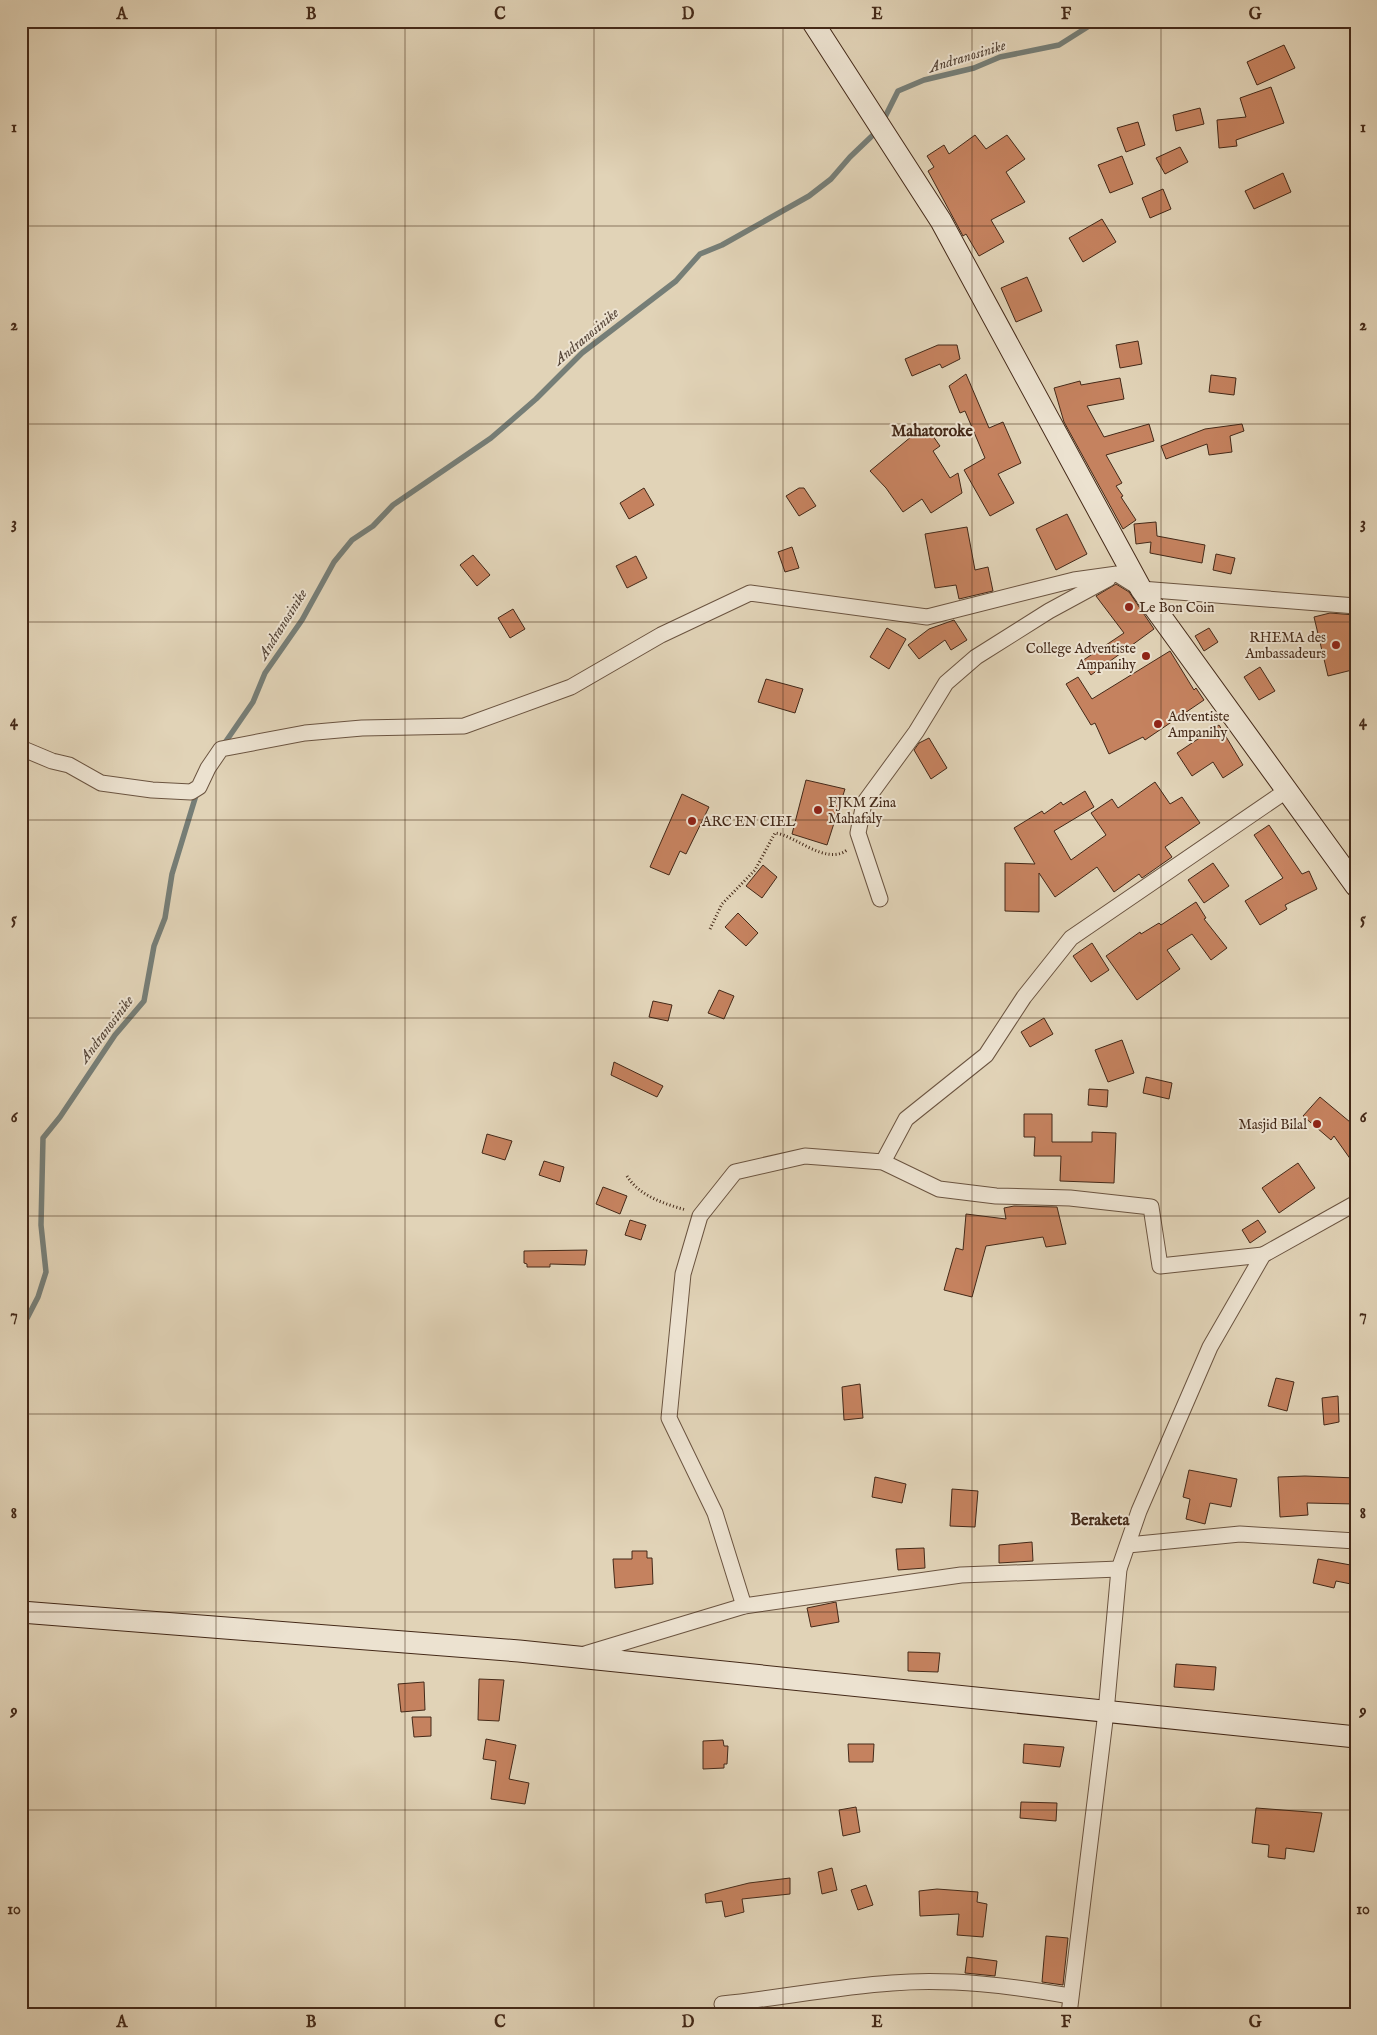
<svg xmlns="http://www.w3.org/2000/svg" width="1377" height="2035" viewBox="0 0 1377 2035" font-family="'IM FELL English',serif">
  <rect width="100%" height="100%" fill="#e1d3b7"/>
  <filter id="stains"><feTurbulence type="fractalNoise" baseFrequency=".004" numOctaves="4"/><feColorMatrix values="0 0 0 0 .2 0 0 0 0 .09 0 0 0 0 .02 0 0 0 .5 -.17"/></filter>
  <radialGradient id="worn" r=".72"><stop offset=".6" stop-color="#630" stop-opacity="0"/><stop offset="1" stop-color="#630" stop-opacity=".3"/></radialGradient>
  <g fill="none" stroke-linecap="round" stroke-linejoin="round">
    <g stroke="#767e77" stroke-width="5.5">
      <polyline points="885,117 898,91 924,80 974,68 1000,57 1059,45 1097,21"/>
      <polyline points="222,747 253,702 265,673 302,620 334,562 352,540 373,526 393,505 491,438 536,399 582,353 676,281 700,254 722,245 809,196 831,179 850,157 873,135"/>
      <polyline points="21,1330 38,1297 46,1272 41,1225 43,1138 60,1117 115,1035 144,1001 154,946 165,918 172,874 197,792"/>
    </g>
  </g>
  <g fill="#c5825f" stroke="#442918">
    <polygon points="1284,45 1295,68 1257,85 1247,62"/>
    <polygon points="1271,87 1284,123 1236,140 1237,146 1219,148 1217,120 1246,117 1240,98"/>
    <polygon points="1200,108 1204,124 1176,131 1173,115"/>
    <polygon points="1138,122 1145,145 1126,152 1117,128"/>
    <polygon points="975,135 986,149 1007,135 1025,159 1006,172 1025,202 991,220 1004,242 979,256 966,234 963,236 928,171 934,167 927,156 944,145 949,154"/>
    <polygon points="1180,147 1188,162 1165,174 1156,158"/>
    <polygon points="1122,156 1133,184 1110,193 1098,165"/>
    <polygon points="1283,173 1291,192 1254,209 1245,191"/>
    <polygon points="1163,189 1171,209 1150,218 1142,198"/>
    <polygon points="1102,219 1116,242 1083,262 1069,238"/>
    <polygon points="1027,277 1042,311 1016,322 1001,288"/>
    <polygon points="1138,341 1142,364 1120,368 1116,345"/>
    <polygon points="938,345 957,345 960,359 942,368 940,364 912,376 905,359"/>
    <polygon points="966,374 989,428 1003,422 1021,463 998,474 1014,503 990,516 964,470 985,458 965,411 960,413 949,386"/>
    <polygon points="1211,375 1236,378 1234,395 1209,392"/>
    <polygon points="1120,378 1124,399 1087,406 1104,437 1149,424 1154,441 1106,455 1122,483 1116,486 1123,496 1121,497 1136,520 1123,529 1064,422 1054,388 1080,381 1081,385"/>
    <polygon points="1242,424 1244,431 1230,436 1232,452 1209,455 1207,444 1166,459 1161,446 1205,429"/>
    <polygon points="928,429 940,446 933,451 950,478 958,473 962,493 931,513 922,499 903,512 886,488 870,471 918,431 921,434"/>
    <polygon points="644,488 654,505 629,519 620,503"/>
    <polygon points="799,488 804,488 816,506 799,516 786,496"/>
    <polygon points="1067,514 1087,554 1056,570 1036,529"/>
    <polygon points="1156,522 1157,536 1205,545 1202,563 1150,553 1151,542 1136,544 1134,524"/>
    <polygon points="967,527 975,570 988,567 993,591 959,599 956,585 935,588 925,534"/>
    <polygon points="792,547 799,568 785,572 778,552"/>
    <polygon points="1216,554 1235,558 1231,574 1213,570"/>
    <polygon points="473,555 490,575 477,586 460,565"/>
    <polygon points="636,556 647,578 627,588 616,566"/>
    <polygon points="1116,584 1129,592 1154,629 1091,675 1082,661 1124,633 1096,596"/>
    <polygon points="513,609 525,629 510,638 498,618"/>
    <polygon points="1330,613 1355,615 1356,669 1328,676 1314,617"/>
    <polygon points="954,620 967,640 951,650 945,640 919,659 908,645 929,629"/>
    <polygon points="887,628 906,639 889,669 870,657"/>
    <polygon points="1209,628 1218,642 1204,651 1195,636"/>
    <polygon points="1170,651 1194,690 1196,688 1204,700 1145,740 1143,737 1109,754 1095,723 1091,725 1066,684 1078,677 1092,699"/>
    <polygon points="1260,667 1275,691 1259,700 1244,677"/>
    <polygon points="766,679 803,689 795,713 758,702"/>
    <polygon points="1219,725 1243,765 1223,778 1213,762 1192,776 1177,753"/>
    <polygon points="929,738 947,768 931,779 914,750 919,743"/>
    <polygon points="806,780 845,789 827,845 792,834"/>
    <polygon points="1155,782 1170,804 1182,797 1200,823 1165,847 1172,857 1142,878 1139,874 1114,892 1097,867 1055,897 1039,873 1039,912 1005,911 1005,863 1035,864 1014,828 1042,811 1044,814 1061,802 1063,805 1085,791 1094,807 1054,831 1071,860 1106,835 1091,813 1112,799 1118,808"/>
    <polygon points="682,794 709,807 686,854 680,851 669,875 650,867"/>
    <polygon points="1269,825 1302,874 1309,871 1317,889 1285,905 1287,909 1260,925 1245,901 1283,878 1254,835"/>
    <polygon points="1213,863 1229,886 1204,903 1188,880"/>
    <polygon points="763,865 777,877 762,898 746,886"/>
    <polygon points="1196,902 1206,918 1204,919 1227,948 1211,960 1192,934 1167,950 1180,969 1137,1000 1106,956 1140,932 1141,934 1159,923 1161,925"/>
    <polygon points="738,913 758,933 746,946 725,927"/>
    <polygon points="1092,943 1109,970 1091,982 1073,956"/>
    <polygon points="719,990 734,996 724,1019 708,1013"/>
    <polygon points="653,1001 672,1005 668,1021 649,1017"/>
    <polygon points="1044,1018 1053,1034 1030,1047 1021,1032"/>
    <polygon points="1122,1040 1134,1073 1108,1082 1095,1050"/>
    <polygon points="614,1062 663,1086 657,1097 611,1075"/>
    <polygon points="1146,1077 1172,1083 1169,1099 1143,1093"/>
    <polygon points="1089,1089 1108,1090 1107,1107 1088,1105"/>
    <polygon points="1320,1097 1356,1127 1356,1167 1334,1136 1331,1140 1303,1116"/>
    <polygon points="1024,1114 1052,1114 1052,1142 1092,1142 1092,1132 1116,1133 1114,1183 1060,1181 1061,1156 1034,1156 1035,1137 1024,1137"/>
    <polygon points="487,1134 512,1141 505,1160 482,1153"/>
    <polygon points="544,1161 564,1167 560,1182 539,1175"/>
    <polygon points="1298,1163 1315,1188 1279,1213 1262,1188"/>
    <polygon points="603,1187 627,1196 620,1214 596,1204"/>
    <polygon points="1014,1206 1057,1207 1066,1244 1046,1247 1043,1237 986,1246 972,1297 944,1290 956,1248 963,1250 966,1214 1006,1219 1004,1208"/>
    <polygon points="630,1220 646,1225 641,1240 625,1235"/>
    <polygon points="1258,1220 1266,1232 1250,1243 1242,1230"/>
    <polygon points="587,1250 585,1265 550,1264 550,1267 527,1267 527,1264 524,1263 524,1251"/>
    <polygon points="1276,1378 1294,1382 1287,1411 1268,1406"/>
    <polygon points="860,1384 863,1418 844,1420 842,1387"/>
    <polygon points="1338,1396 1339,1422 1324,1425 1322,1398"/>
    <polygon points="1189,1470 1237,1479 1231,1507 1210,1503 1205,1524 1186,1519 1190,1499 1183,1497"/>
    <polygon points="1305,1476 1356,1478 1356,1504 1307,1503 1308,1515 1280,1517 1278,1477"/>
    <polygon points="875,1477 906,1484 902,1503 872,1497"/>
    <polygon points="952,1489 978,1491 975,1527 950,1526"/>
    <polygon points="1032,1542 1033,1561 999,1563 999,1545"/>
    <polygon points="924,1548 925,1568 898,1570 896,1549"/>
    <polygon points="632,1551 647,1551 647,1558 652,1558 653,1584 615,1588 613,1559 632,1559"/>
    <polygon points="1318,1559 1356,1566 1356,1585 1336,1581 1334,1588 1313,1583"/>
    <polygon points="836,1602 839,1622 811,1627 807,1608"/>
    <polygon points="908,1652 940,1653 938,1672 908,1671"/>
    <polygon points="1176,1664 1216,1667 1214,1690 1174,1687"/>
    <polygon points="479,1679 504,1680 499,1721 478,1720"/>
    <polygon points="424,1682 425,1710 401,1712 398,1684"/>
    <polygon points="412,1717 431,1717 431,1736 414,1737"/>
    <polygon points="486,1739 516,1745 509,1779 529,1783 525,1804 491,1799 496,1761 483,1759"/>
    <polygon points="723,1740 724,1746 728,1746 727,1764 724,1764 724,1768 703,1769 703,1741"/>
    <polygon points="848,1744 874,1744 873,1762 849,1762"/>
    <polygon points="1024,1744 1064,1747 1060,1767 1023,1763"/>
    <polygon points="1021,1802 1057,1803 1056,1821 1020,1818"/>
    <polygon points="856,1807 860,1832 843,1836 839,1810"/>
    <polygon points="1256,1808 1322,1813 1314,1852 1286,1848 1285,1859 1268,1857 1269,1845 1252,1843"/>
    <polygon points="832,1868 837,1890 822,1894 818,1872"/>
    <polygon points="790,1878 790,1894 742,1899 744,1912 725,1917 722,1901 706,1903 705,1894 749,1883"/>
    <polygon points="866,1885 873,1905 858,1910 851,1890"/>
    <polygon points="937,1889 978,1892 977,1902 987,1904 983,1937 957,1935 959,1914 920,1916 919,1891"/>
    <polygon points="1046,1936 1068,1938 1063,1985 1042,1982"/>
    <polygon points="967,1957 997,1961 995,1976 965,1973"/>
  </g>
  <g fill="none" stroke-linecap="round" stroke-linejoin="round">
    <g stroke="#6b5440" stroke-width="17">
      <g id="street">
        <polyline points="21,748 52,761 69,765 101,783 152,790 191,792 199,787 208,768 221,749 305,733 362,728 464,726 571,687 661,635 750,593 927,617 1074,580 1117,574 1141,589 1356,606"/>
        <polyline points="880,899 858,833 864,803 916,732 946,683 976,657 1049,611 1108,579"/>
        <polyline points="883,1162 906,1119 986,1055 1024,997 1071,938 1286,791"/>
        <polyline points="1128,1545 1240,1534 1356,1541"/>
        <polyline points="744,1606 715,1513 669,1418 683,1274 700,1216 735,1172 805,1156 883,1162 939,1189 996,1196 1070,1198 1151,1207 1160,1266 1263,1255"/>
        <polyline points="585,1654 744,1606 961,1575 1119,1569"/>
        <path d="M722,2004C779,1998 835,1987 892,1983C950,1978 1012,1986 1070,1996"/>
        <polyline points="1069,2014 1106,1712 1119,1569 1139,1511 1210,1347 1263,1255 1356,1203"/>
      </g>
    </g>
    <g stroke="#442918" stroke-width="23">
      <g id="secondary">
        <polyline points="812,21 941,221 1141,589 1356,886"/>
        <polyline points="21,1612 519,1651 1356,1737"/>
      </g>
    </g>
    <g stroke="#442918" stroke-width="3" stroke-dasharray="1 2.5" stroke-linecap="butt">
      <path d="M710,929L722,904L755,870L775,833C795,835 826,866 847,850"/>
      <path d="M627,1176C639,1196 665,1204 686,1210"/>
    </g>
    <use href="#street" stroke="#ece2d0" stroke-width="15"/>
    <use href="#secondary" stroke="#ece2d0" stroke-width="21"/>
  </g>
  <path fill="none" stroke="#442918" stroke-width="1" stroke-opacity="0.55" d="M216,21V2014M405,21V2014M594,21V2014M783,21V2014M972,21V2014M1161,21V2014M21,226H1356M21,424H1356M21,622H1356M21,820H1356M21,1018H1356M21,1216H1356M21,1414H1356M21,1612H1356M21,1810H1356"/>
  <g fill="#8f2418" stroke="#ece2d0" stroke-width="2">
    <circle cx="1129" cy="607" r="5"/>
    <circle cx="1336" cy="645" r="5"/>
    <circle cx="1146" cy="656" r="5"/>
    <circle cx="1158" cy="724" r="5"/>
    <circle cx="818" cy="810" r="5"/>
    <circle cx="692" cy="821" r="5"/>
    <circle cx="1317" cy="1124" r="5"/>
  </g>
  <g text-anchor="middle" stroke-width="4" stroke-linejoin="round" paint-order="stroke">
    <g font-size="14" fill="#442918" stroke="#ece2d0" text-anchor="start">
      <text x="1139" y="612">Le Bon Coin</text>
      <text x="1326" y="642" text-anchor="end">RHEMA des<tspan x="1326" dy="16">Ambassadeurs</tspan></text>
      <text x="1136" y="653" text-anchor="end">College Adventiste<tspan x="1136" dy="16">Ampanihy</tspan></text>
      <text x="1168" y="721">Adventiste<tspan x="1168" dy="16">Ampanihy</tspan></text>
      <text x="828" y="807">FJKM Zina<tspan x="828" dy="16">Mahafaly</tspan></text>
      <text x="702" y="826">ARC EN CIEL</text>
      <text x="1307" y="1129" text-anchor="end">Masjid Bilal</text>
    </g>
    <g font-size="15" font-style="italic" fill="#554538" stroke="#ece2d0">
      <text transform="translate(967 56) rotate(-17)" y="5">Andranosinike</text>
      <text transform="translate(586 336) rotate(-40)" y="5">Andranosinike</text>
      <text transform="translate(282 624) rotate(-58)" y="5">Andranosinike</text>
      <text transform="translate(106 1029) rotate(-53)" y="5">Andranosinike</text>
    </g>
    <g font-size="16" font-weight="bold" fill="#442918" stroke="#ece2d0">
      <text x="932" y="436">Mahatoroke</text>
      <text x="1100" y="1525">Beraketa</text>
    </g>
  </g>
  <rect width="1377" height="2035" fill="none" stroke="#e1d3b7" stroke-width="55"/>
  <rect x="28" y="28" width="1322" height="1980" fill="none" stroke="#442918" stroke-width="2"/>
  <g font-size="16" text-anchor="middle" font-weight="bold" fill="#442918">
    <text x="122" y="19">A</text>
    <text x="311" y="19">B</text>
    <text x="500" y="19">C</text>
    <text x="688" y="19">D</text>
    <text x="877" y="19">E</text>
    <text x="1066" y="19">F</text>
    <text x="1255" y="19">G</text>
    <text x="14" y="132">1</text>
    <text x="1363" y="132">1</text>
    <text x="14" y="330">2</text>
    <text x="1363" y="330">2</text>
    <text x="14" y="528">3</text>
    <text x="1363" y="528">3</text>
    <text x="14" y="726">4</text>
    <text x="1363" y="726">4</text>
    <text x="14" y="924">5</text>
    <text x="1363" y="924">5</text>
    <text x="14" y="1122">6</text>
    <text x="1363" y="1122">6</text>
    <text x="14" y="1320">7</text>
    <text x="1363" y="1320">7</text>
    <text x="14" y="1518">8</text>
    <text x="1363" y="1518">8</text>
    <text x="14" y="1716">9</text>
    <text x="1363" y="1716">9</text>
    <text x="14" y="1914">10</text>
    <text x="1363" y="1914">10</text>
    <text x="122" y="2027">A</text>
    <text x="311" y="2027">B</text>
    <text x="500" y="2027">C</text>
    <text x="688" y="2027">D</text>
    <text x="877" y="2027">E</text>
    <text x="1066" y="2027">F</text>
    <text x="1255" y="2027">G</text>
  </g>
  <rect width="100%" height="100%" filter="url(#stains)"/>
  <rect width="100%" height="100%" fill="url(#worn)"/>
</svg>
